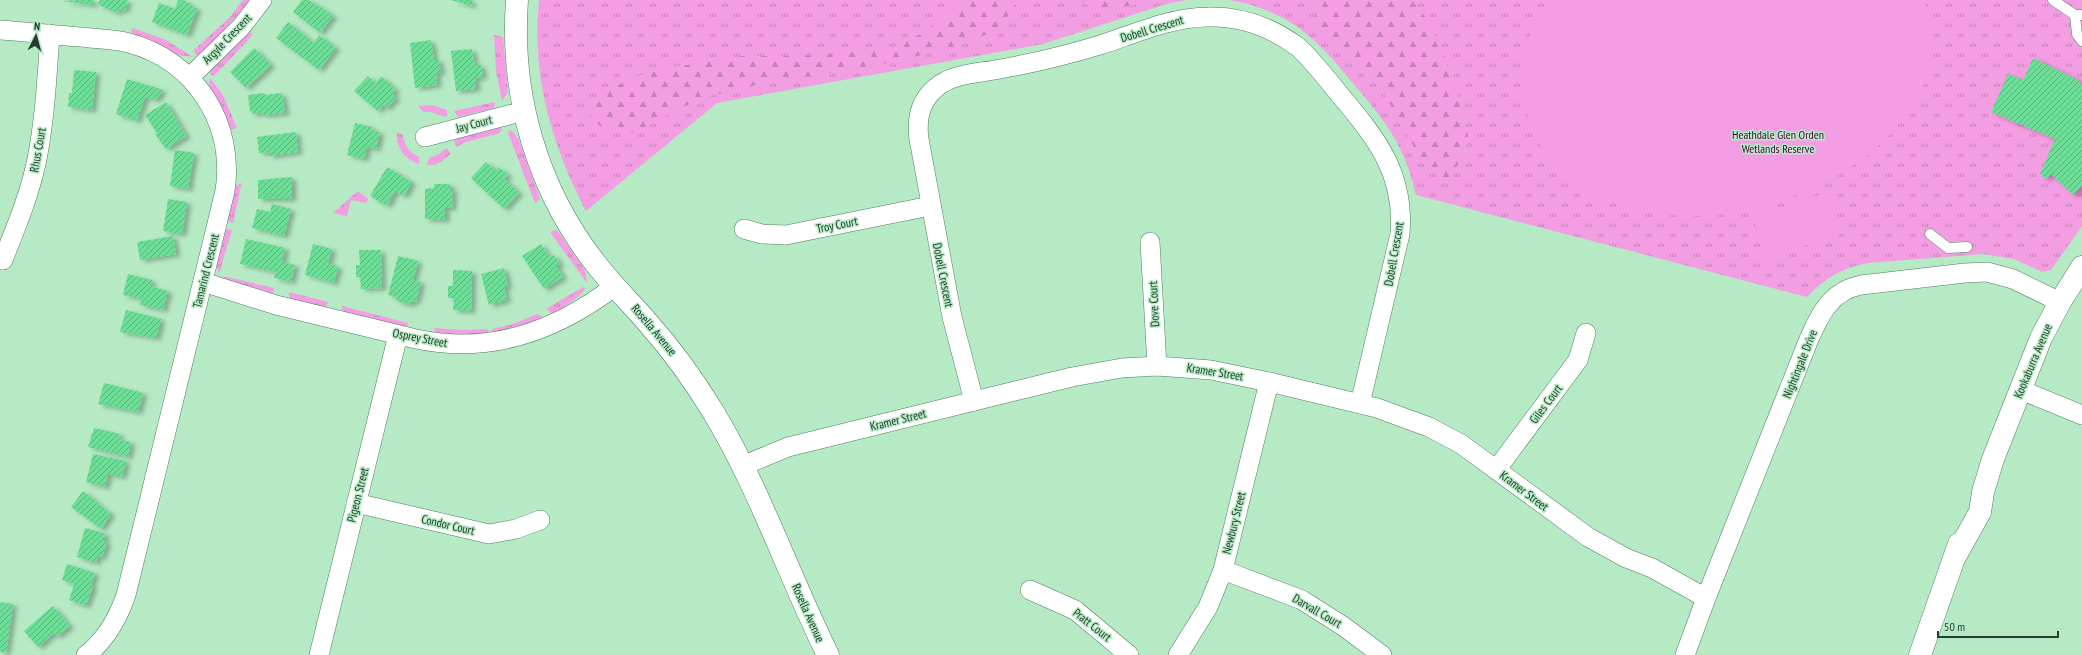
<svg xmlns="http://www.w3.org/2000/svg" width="2082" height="655" viewBox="0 0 2082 655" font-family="'PT Sans Narrow',sans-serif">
  <defs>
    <pattern id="grass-tufts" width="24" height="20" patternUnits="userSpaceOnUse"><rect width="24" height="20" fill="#f39ee2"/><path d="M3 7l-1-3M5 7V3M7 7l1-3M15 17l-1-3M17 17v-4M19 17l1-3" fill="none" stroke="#c582b8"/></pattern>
    <pattern id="forest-firs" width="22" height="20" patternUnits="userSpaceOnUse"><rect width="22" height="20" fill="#f39ee2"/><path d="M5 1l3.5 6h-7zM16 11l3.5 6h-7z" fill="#c582b8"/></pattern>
    <pattern id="building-hatch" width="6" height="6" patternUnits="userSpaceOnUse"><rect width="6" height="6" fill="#6ddd98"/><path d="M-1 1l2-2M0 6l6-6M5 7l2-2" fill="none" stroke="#5ab47c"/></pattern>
    <filter id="shadow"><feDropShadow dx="4.5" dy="2.5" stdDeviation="2" flood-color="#0004"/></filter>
  </defs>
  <rect width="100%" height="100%" fill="#b5eac5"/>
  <g fill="url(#grass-tufts)">
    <polygon points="243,0 251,0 202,53 196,56 194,50 230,17"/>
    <path d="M539,0H1187L1166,4L1043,44L717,103L586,211C552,146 531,75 539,0Z"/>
    <path d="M1229,0H2082V226L2051,270L2042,272L2014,259L1983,254L1868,263C1842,268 1825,278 1807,297L1416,195C1405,147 1387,123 1356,87C1318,40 1291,11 1229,0Z"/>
    <polygon points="132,28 166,40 193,57 178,55 131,35"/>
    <polygon points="248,31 253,35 214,76 211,75 210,72 211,69"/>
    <polygon points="494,35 503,37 508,92 502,101 496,71"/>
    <polygon points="210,78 223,95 237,128 230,130 209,86"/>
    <polygon points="495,102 494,108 458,117 454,111"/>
    <polygon points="431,105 447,110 447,115 445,117 431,112 423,112 418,106"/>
    <polygon points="496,127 502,127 500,133 466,142 456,147 454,140 460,137"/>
    <polygon points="509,130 513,132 519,140 540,199 535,203 508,133"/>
    <path d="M397,132L403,135C404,146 410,153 419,157V164C405,159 395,147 397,132Z"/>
    <path d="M446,148L451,153C444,161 438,165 427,165L429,158L439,154Z"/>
    <polygon points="242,183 241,186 233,223 226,220 234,186"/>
    <polygon points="358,191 368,199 366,203 351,200 347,216 333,213"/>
    <polygon points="227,229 232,230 219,274 216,264 224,231"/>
    <polygon points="557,230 585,270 587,283 550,232"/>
    <polygon points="223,276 274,288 273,293 267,294 226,283"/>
    <polygon points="583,287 585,289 578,297 553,314 546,309"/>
    <polygon points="289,292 328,302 325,308 290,300"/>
    <polygon points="342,306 408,323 406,328 345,313 342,309"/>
    <polygon points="538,314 543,318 493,334 492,329 510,325"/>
    <polygon points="434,328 465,330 488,329 489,335 436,334"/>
  </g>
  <g fill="url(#forest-firs)">
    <polygon points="968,0 1016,1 1005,21 989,33 967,43 922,55 873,66 763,83 711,96 685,106 634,133 607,130 590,119 591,101 612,88 634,77 674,67 741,56 802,56 891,48 917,36"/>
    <path d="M1079,0H1152C1135,7 1094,13 1079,0Z"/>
    <polygon points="1312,0 1412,0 1427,19 1440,46 1451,74 1468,135 1464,156 1448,179 1428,172 1377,81 1353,56 1335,48 1319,33"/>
  </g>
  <g fill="#f39ee2">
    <path d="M1549,0H1924C1931,21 1934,47 1929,69C1924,87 1914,104 1903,118C1893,131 1882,144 1869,154C1797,210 1680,238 1596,195C1579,186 1563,177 1551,162C1540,149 1535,134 1529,119C1515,76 1523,36 1549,0Z"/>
    <polygon points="1829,192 1843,233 1767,259 1753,217"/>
  </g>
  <g fill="url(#building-hatch)" filter="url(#shadow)">
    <polygon points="78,0 94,0 93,5 62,1"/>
    <polygon points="100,0 128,0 125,11 119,9 118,13 98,5"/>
    <polygon points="178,0 184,0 197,9 187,35 152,22 159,3 175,9"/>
    <polygon points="302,0 309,0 317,6 318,5 333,16 320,33 293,12"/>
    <polygon points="451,0 473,0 471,6"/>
    <polygon points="288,22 314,43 319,35 336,48 319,70 276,38"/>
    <polygon points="431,40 434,60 439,60 441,73 436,73 437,85 415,88 410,43"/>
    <polygon points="254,48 271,65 246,88 230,72"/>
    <polygon points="472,49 475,65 481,65 483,77 475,78 476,89 456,91 451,51"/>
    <polygon points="2033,58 2078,80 2082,85 2082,186 2073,195 2051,174 2046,179 2040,174 2055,139 1991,112 2008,74 2023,80"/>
    <polygon points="74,70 96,72 92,110 68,107 69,93 72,93"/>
    <polygon points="368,76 376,83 381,76 396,90 392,94 396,98 387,108 383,105 378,111 354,91"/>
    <polygon points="127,79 163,90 156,100 145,97 137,121 116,114"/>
    <polygon points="264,93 265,95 282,93 285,113 264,115 264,113 253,114 252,111 250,112 248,95"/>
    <polygon points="166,102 186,136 166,149 155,134 157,133 145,115"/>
    <polygon points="355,123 372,127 371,130 380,132 376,149 367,147 364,159 347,155"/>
    <polygon points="296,132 298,152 269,156 269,152 259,153 257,137"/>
    <polygon points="175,150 194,153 188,189 170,186"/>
    <polygon points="486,162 496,171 499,167 508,175 504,179 519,193 504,209 471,178"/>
    <polygon points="387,167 412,182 404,196 395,191 387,206 370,196"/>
    <polygon points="292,177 292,199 258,199 258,180"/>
    <polygon points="434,184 450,184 450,189 453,189 452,208 445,208 445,220 425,219 425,189 434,188"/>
    <polygon points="168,199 187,202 182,234 163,231"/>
    <polygon points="272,204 291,209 284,236 252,228 257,209 270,212"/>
    <polygon points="173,236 176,254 140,260 137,242"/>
    <polygon points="246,239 285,248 282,262 295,265 291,282 274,278 276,272 240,264"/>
    <polygon points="313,244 332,249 328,264 338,266 334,283 305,275"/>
    <polygon points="541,244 549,257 554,255 560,264 556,266 563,277 544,289 522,256"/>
    <polygon points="359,250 381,250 382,288 361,289 360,277 356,277 356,265 360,265"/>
    <polygon points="398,256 418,261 413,280 421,282 416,302 412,301 411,305 396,301 397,297 388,295"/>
    <polygon points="504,268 508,286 504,287 507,300 489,305 481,274"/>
    <polygon points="453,270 472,271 471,311 453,310 454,298 448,298 448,286 453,286"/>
    <polygon points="128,274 152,280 150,286 168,291 163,310 140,305 142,299 123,295"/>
    <polygon points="126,310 161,319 156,338 120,332"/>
    <polygon points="104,383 143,393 138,412 98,404"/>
    <polygon points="94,428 120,434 118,439 131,442 128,457 88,447"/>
    <polygon points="93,454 126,461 122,477 108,474 105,487 86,482"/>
    <polygon points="83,491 111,514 101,529 71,507"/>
    <polygon points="85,528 106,534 103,541 107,542 102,557 98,556 96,563 77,557"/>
    <polygon points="67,564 95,573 91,585 93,586 86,606 69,600 74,584 62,580"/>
    <polygon points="0,602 13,604 6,653 0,652"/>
    <polygon points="53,606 70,626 57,636 54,633 38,647 24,631"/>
  </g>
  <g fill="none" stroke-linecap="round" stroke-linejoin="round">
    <g stroke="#4d7f5e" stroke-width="11">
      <g id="service">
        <polyline points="2053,0 2075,15 2082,15"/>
        <polyline points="2075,15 2077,34 2082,41"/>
        <polyline points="1930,234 1948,248 1967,247"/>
      </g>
    </g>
    <g stroke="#4d7f5e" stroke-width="20">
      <g id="minor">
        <path d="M0,30C27,32 54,35 81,37C97,39 114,39 129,43C196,61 235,124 225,191L126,595C118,618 106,640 86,655"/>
        <polyline points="190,77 241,27 262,0"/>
        <polyline points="425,137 524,111"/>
        <polyline points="744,229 762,234 786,235 930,206"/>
        <polyline points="1150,242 1157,366"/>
        <path d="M3,260C16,227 30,194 37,159C45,118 47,76 50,34"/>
        <path d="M203,282L276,305L416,339C491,355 556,331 615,286"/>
        <polyline points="2021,390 2082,415"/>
        <path d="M974,401L952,317L919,139C916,117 921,97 941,84C957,73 981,73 1000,69C1034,63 1067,55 1100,45C1134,34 1171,17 1208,17C1241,16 1271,27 1298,47C1314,62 1327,79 1340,95C1377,139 1405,174 1400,234L1360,404"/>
        <polyline points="742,466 788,447 1072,377 1122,368 1157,366 1211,370 1269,382 1377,408 1429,427 1461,444 1588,537 1626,558 1652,568 1706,598"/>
        <polyline points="1496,470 1578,360 1586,333"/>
        <polyline points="356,503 489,534 516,529 540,520"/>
        <polyline points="1223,570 1302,600 1343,626 1382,655"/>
        <polyline points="1030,590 1075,610 1129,655"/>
        <polyline points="319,655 398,335"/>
        <polyline points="1178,655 1208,607 1223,570 1269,382"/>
        <path d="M1685,655L1706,598L1809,339C1820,314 1831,291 1861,285L1965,273L1987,272L2013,279L2060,302"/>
      </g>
    </g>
    <g stroke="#4d7f5e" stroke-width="23">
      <g id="tertiary">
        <path d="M517,0C510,95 537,189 596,264C612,285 631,303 648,323C672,350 693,379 712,410C759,487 788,574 828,655"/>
        <polyline points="1955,557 1980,512 1983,492 1993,459 2041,338 2060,302 2082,267"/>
        <polyline points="1920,655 1959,544"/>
      </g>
    </g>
    <use href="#service" stroke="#fff" stroke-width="10"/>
    <use href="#minor" stroke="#fff" stroke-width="19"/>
    <use href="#tertiary" stroke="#fff" stroke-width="22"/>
  </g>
  <g text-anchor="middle" stroke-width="3" stroke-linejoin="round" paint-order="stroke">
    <g font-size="12" fill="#273c2e" stroke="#b5eac5">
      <text transform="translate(1152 29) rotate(-17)" y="4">Dobell Crescent</text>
      <text transform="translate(227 39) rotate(-46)" y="4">Argyle Crescent</text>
      <text transform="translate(474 124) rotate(-15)" y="4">Jay Court</text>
      <text transform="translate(38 150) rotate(-80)" y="4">Rhus Court</text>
      <text transform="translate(837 225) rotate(-11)" y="4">Troy Court</text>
      <text transform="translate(1394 254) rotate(-80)" y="4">Dobell Crescent</text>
      <text transform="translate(206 271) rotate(-76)" y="4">Tamarind Crescent</text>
      <text transform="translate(943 275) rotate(79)" y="4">Dobell Crescent</text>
      <text transform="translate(1154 304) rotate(-93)" y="4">Dove Court</text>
      <text transform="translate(654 330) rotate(50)" y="4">Rosella Avenue</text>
      <text transform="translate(420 338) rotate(11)" y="4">Osprey Street</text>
      <text transform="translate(2033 361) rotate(-67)" y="4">Kookaburra Avenue</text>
      <text transform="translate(1800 364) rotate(-68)" y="4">Nightingale Drive</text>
      <text transform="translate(1215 372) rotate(9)" y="4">Kramer Street</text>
      <text transform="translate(1546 404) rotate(-53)" y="4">Giles Court</text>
      <text transform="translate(898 420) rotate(-14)" y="4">Kramer Street</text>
      <text transform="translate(1524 491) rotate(37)" y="4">Kramer Street</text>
      <text transform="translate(358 495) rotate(-76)" y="4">Pigeon Street</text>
      <text transform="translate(1234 523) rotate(-76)" y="4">Newbury Street</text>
      <text transform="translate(448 525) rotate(13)" y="4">Condor Court</text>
      <text transform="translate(1317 611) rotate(30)" y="4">Darvall Court</text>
      <text transform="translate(808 613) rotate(66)" y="4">Rosella Avenue</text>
      <text transform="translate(1092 625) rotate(38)" y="4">Pratt Court</text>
    </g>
    <g font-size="12" fill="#54004a" stroke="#b5eac5">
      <text x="1778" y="139">Heathdale Glen Orden<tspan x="1778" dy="14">Wetlands Reserve</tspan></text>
    </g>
  </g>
  <g transform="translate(36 36) rotate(6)" stroke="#b5eac5" stroke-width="3" paint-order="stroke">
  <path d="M0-3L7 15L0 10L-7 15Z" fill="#273c2e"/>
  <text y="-6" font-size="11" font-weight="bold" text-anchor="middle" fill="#273c2e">N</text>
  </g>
  <path d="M1938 631v6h120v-6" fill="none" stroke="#273c2e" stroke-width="2"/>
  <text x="1944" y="631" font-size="12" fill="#273c2e" stroke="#b5eac5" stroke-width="3" paint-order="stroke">50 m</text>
</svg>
